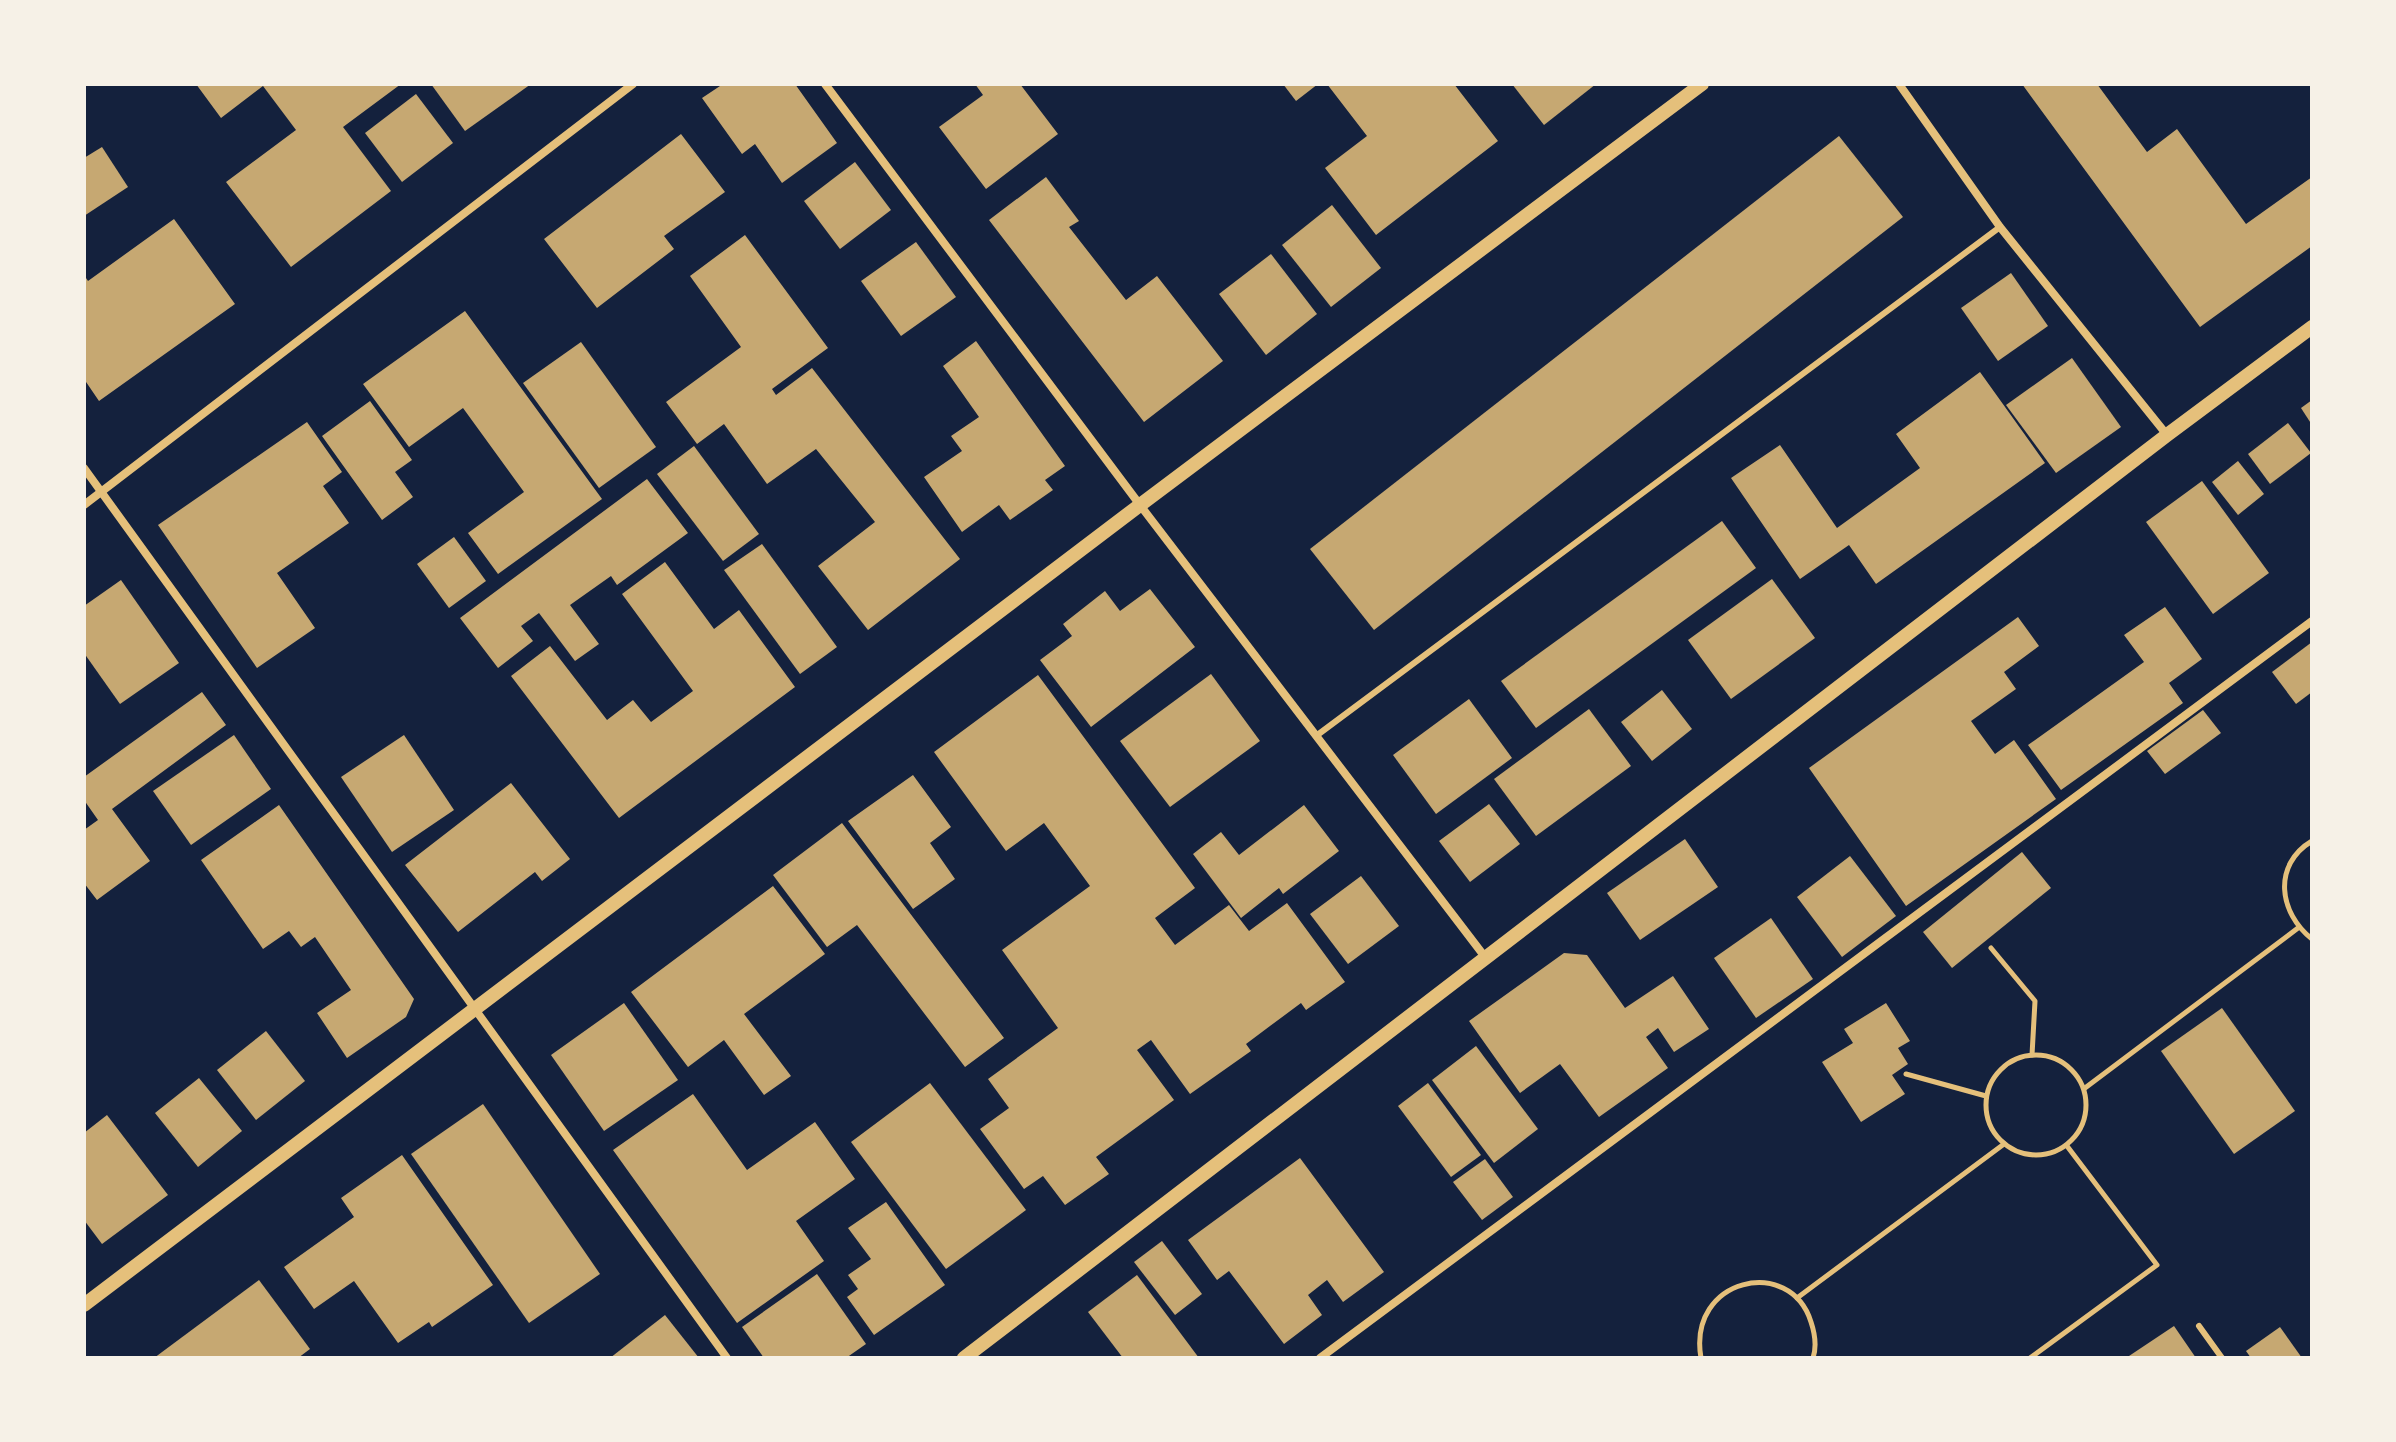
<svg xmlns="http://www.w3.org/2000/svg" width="2396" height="1442" viewBox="0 0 2396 1442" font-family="'Sofia Sans Condensed',sans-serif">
  <rect width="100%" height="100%" fill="#14213d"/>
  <g fill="#c6a872">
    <polygon points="196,84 401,84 343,127 391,191 291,267 226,182 296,130 263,86 221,118"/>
    <polygon points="431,84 531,84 465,131"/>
    <polygon points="723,84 795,84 837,143 782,183 755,144 742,154 702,98"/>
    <polygon points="975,84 1020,84 1058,134 986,189 939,127 983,95"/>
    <polygon points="1283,84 1318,84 1296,101"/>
    <polygon points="1327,84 1454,84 1498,141 1376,235 1325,168 1367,136"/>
    <polygon points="1512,84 1596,84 1544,125"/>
    <polygon points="2022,84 2097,84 2147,152 2177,129 2246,224 2312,177 2312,246 2200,327"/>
    <polygon points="416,94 453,143 402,182 365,133"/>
    <polygon points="681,134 725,192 664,236 674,249 597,308 544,239"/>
    <polygon points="1839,136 1903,217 1374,630 1310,549"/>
    <polygon points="102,147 128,187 84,216 84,158"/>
    <polygon points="855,162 891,210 840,249 804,201"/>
    <polygon points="1046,177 1079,221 1069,227 1126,300 1157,276 1223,361 1144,422 989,220"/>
    <polygon points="1332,205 1381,268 1331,307 1282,245"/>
    <polygon points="174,219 235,304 99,401 84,379 84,275 88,281"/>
    <polygon points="745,235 828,348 772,389 776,395 812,368 960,559 868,630 818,566 875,522 816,449 767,484 724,424 697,444 666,402 741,347 690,276"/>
    <polygon points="916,242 956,297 901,336 861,281"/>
    <polygon points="1271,254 1317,314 1266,355 1219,294"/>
    <polygon points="2011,273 2048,326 1998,361 1961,308"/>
    <polygon points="465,311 602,499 498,574 468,533 524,492 463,408 409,447 363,384"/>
    <polygon points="976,341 1065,466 1045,480 1053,490 1010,520 999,505 962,532 924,477 962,451 951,436 979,417 943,366"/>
    <polygon points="581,342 656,447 599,488 523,383"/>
    <polygon points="2072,358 2121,427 2056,473 2006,405"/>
    <polygon points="1980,372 2045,463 1876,584 1849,545 1800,579 1731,478 1780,445 1837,528 1920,468 1896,434"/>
    <polygon points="2312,400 2312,425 2301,408"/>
    <polygon points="370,401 412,460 395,472 413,497 382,520 322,436"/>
    <polygon points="307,422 342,472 323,486 349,523 277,573 315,628 257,668 158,525"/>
    <polygon points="2288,423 2311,453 2270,484 2248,454"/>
    <polygon points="694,446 759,534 723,561 657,474"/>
    <polygon points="2238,461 2264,494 2238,515 2212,482"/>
    <polygon points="647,479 688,533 617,585 611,576 570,605 599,644 575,661 539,613 521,626 533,641 498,668 460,618"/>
    <polygon points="2202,481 2269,573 2213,614 2146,522"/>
    <polygon points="1722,521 1756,568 1536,728 1501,681"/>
    <polygon points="454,537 486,581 449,608 417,564"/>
    <polygon points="762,544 837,647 800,674 724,570"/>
    <polygon points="665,562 714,629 739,610 795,687 619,818 511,676 550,646 607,720 633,700 651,722 693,691 622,594"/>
    <polygon points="1772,579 1815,638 1731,699 1688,640"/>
    <polygon points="121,580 179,663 120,704 84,653 84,606"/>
    <polygon points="1150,589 1195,647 1091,727 1040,660 1072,636 1063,624 1105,591 1120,611"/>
    <polygon points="2165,607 2202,659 2169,683 2183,703 2061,790 2028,745 2144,662 2124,635"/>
    <polygon points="2018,617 2039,646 2004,672 2016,689 1971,721 1995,754 2014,740 2056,799 1906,906 1809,768"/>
    <polygon points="2312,642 2312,692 2296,704 2272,672"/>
    <polygon points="1211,674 1260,741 1170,807 1120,741"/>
    <polygon points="1038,675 1195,888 1155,918 1175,945 1229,905 1249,931 1287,903 1345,982 1306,1010 1301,1003 1246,1044 1251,1051 1190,1094 1151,1040 1137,1050 1174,1100 1096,1157 1109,1174 1065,1205 1043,1176 1024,1189 980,1129 1009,1108 988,1079 1058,1028 1002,950 1090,886 1044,823 1006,851 934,752"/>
    <polygon points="1662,690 1692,729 1652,761 1621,722"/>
    <polygon points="202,692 226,725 112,809 150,861 97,900 84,883 84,830 98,820 84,800 84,777"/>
    <polygon points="1469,699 1512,758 1436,814 1393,755"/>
    <polygon points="1589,709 1631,766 1536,836 1494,779"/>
    <polygon points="2203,710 2221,733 2165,774 2147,751"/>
    <polygon points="234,735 271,789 191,845 153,791"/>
    <polygon points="404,735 454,810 392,852 341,777"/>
    <polygon points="913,775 951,827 930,843 955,879 913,909 848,821"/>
    <polygon points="511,783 570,859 542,881 535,872 458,932 405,865"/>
    <polygon points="1489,804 1520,844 1470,882 1439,841"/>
    <polygon points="279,805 414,999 406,1017 347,1058 317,1013 351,990 315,937 301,947 289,931 263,949 201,860"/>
    <polygon points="1304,805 1339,851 1283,894 1279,888 1241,918 1193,854 1221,832 1239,855"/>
    <polygon points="842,823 1004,1038 965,1067 857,925 827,947 773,875"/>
    <polygon points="1685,839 1718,887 1640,940 1607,893"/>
    <polygon points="2022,852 2051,888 1952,968 1923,932"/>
    <polygon points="1850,856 1896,916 1842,957 1797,897"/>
    <polygon points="1361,876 1399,926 1348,964 1310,914"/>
    <polygon points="773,886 825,954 744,1014 791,1076 764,1095 724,1040 688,1067 631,992"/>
    <polygon points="1771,918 1813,979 1756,1018 1714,958"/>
    <polygon points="1564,953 1587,955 1625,1008 1673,976 1709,1029 1674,1052 1658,1028 1646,1037 1668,1068 1599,1117 1560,1064 1520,1093 1469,1021"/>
    <polygon points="624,1003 678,1080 604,1131 551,1055"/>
    <polygon points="1886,1003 1910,1041 1898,1048 1908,1064 1892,1075 1905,1094 1861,1122 1822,1062 1853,1043 1844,1029"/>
    <polygon points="2222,1008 2295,1111 2234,1154 2161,1051"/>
    <polygon points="266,1031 305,1081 256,1120 217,1070"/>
    <polygon points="1476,1046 1538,1129 1494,1163 1432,1080"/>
    <polygon points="199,1078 242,1131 198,1167 155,1113"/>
    <polygon points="930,1083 1026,1210 946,1269 851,1142"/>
    <polygon points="1428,1083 1481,1155 1451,1177 1398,1106"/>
    <polygon points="693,1094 747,1170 815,1122 855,1179 796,1221 824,1261 737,1323 613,1150"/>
    <polygon points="483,1104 600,1274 529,1323 411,1154"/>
    <polygon points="107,1115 168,1195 102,1244 84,1220 84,1133"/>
    <polygon points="402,1155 493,1285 432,1327 429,1322 398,1343 354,1281 314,1309 284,1267 354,1217 341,1198"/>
    <polygon points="1300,1158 1384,1272 1343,1302 1327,1280 1308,1295 1322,1315 1284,1344 1229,1271 1217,1280 1188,1240"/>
    <polygon points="1485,1159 1513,1197 1482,1220 1453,1182"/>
    <polygon points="886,1202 945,1285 874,1335 847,1297 858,1289 848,1275 871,1259 848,1228"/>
    <polygon points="1162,1241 1202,1294 1175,1315 1134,1262"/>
    <polygon points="817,1274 866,1344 846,1358 764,1358 742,1327"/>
    <polygon points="1137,1275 1199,1358 1123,1358 1088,1312"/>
    <polygon points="259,1280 310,1349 298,1358 154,1358"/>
    <polygon points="665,1315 699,1358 610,1358"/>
    <polygon points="2174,1326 2196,1358 2126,1358"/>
    <polygon points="2280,1327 2302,1358 2251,1358 2246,1351"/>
  </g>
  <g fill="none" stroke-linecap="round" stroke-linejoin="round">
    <g stroke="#e5c07b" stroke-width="5">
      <path d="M2312,841C2272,865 2279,913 2312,939"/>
      <polyline points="1991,948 2035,1001 2032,1055"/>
      <circle cx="2036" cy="1105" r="50"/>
      <polyline points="1906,1074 1986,1096"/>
      <polyline points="2085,1088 2298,928"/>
      <polyline points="1797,1298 2004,1144"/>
      <path d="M1701,1358C1687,1278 1790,1255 1811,1322C1815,1334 1817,1346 1813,1358"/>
      <polyline points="2030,1358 2157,1265 2067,1146"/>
    </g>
    <g stroke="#e5c07b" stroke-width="6">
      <polyline points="1316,736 2000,227"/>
      <polyline points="2199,1326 2222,1358"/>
    </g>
    <g stroke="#e5c07b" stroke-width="8">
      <polyline points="825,84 1140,505 1485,957"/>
      <polyline points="1899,84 2000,227 2167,435"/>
      <polyline points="84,468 727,1358"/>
      <polyline points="84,505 633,84"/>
      <polyline points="1320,1358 2312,621"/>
    </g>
    <g stroke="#e5c07b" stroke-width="14">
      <polyline points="84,1305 1140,505 1702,84"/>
      <polyline points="964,1358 2167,435 2312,327"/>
    </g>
  </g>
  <rect width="2396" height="1442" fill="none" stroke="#f6f1e7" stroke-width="172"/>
</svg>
